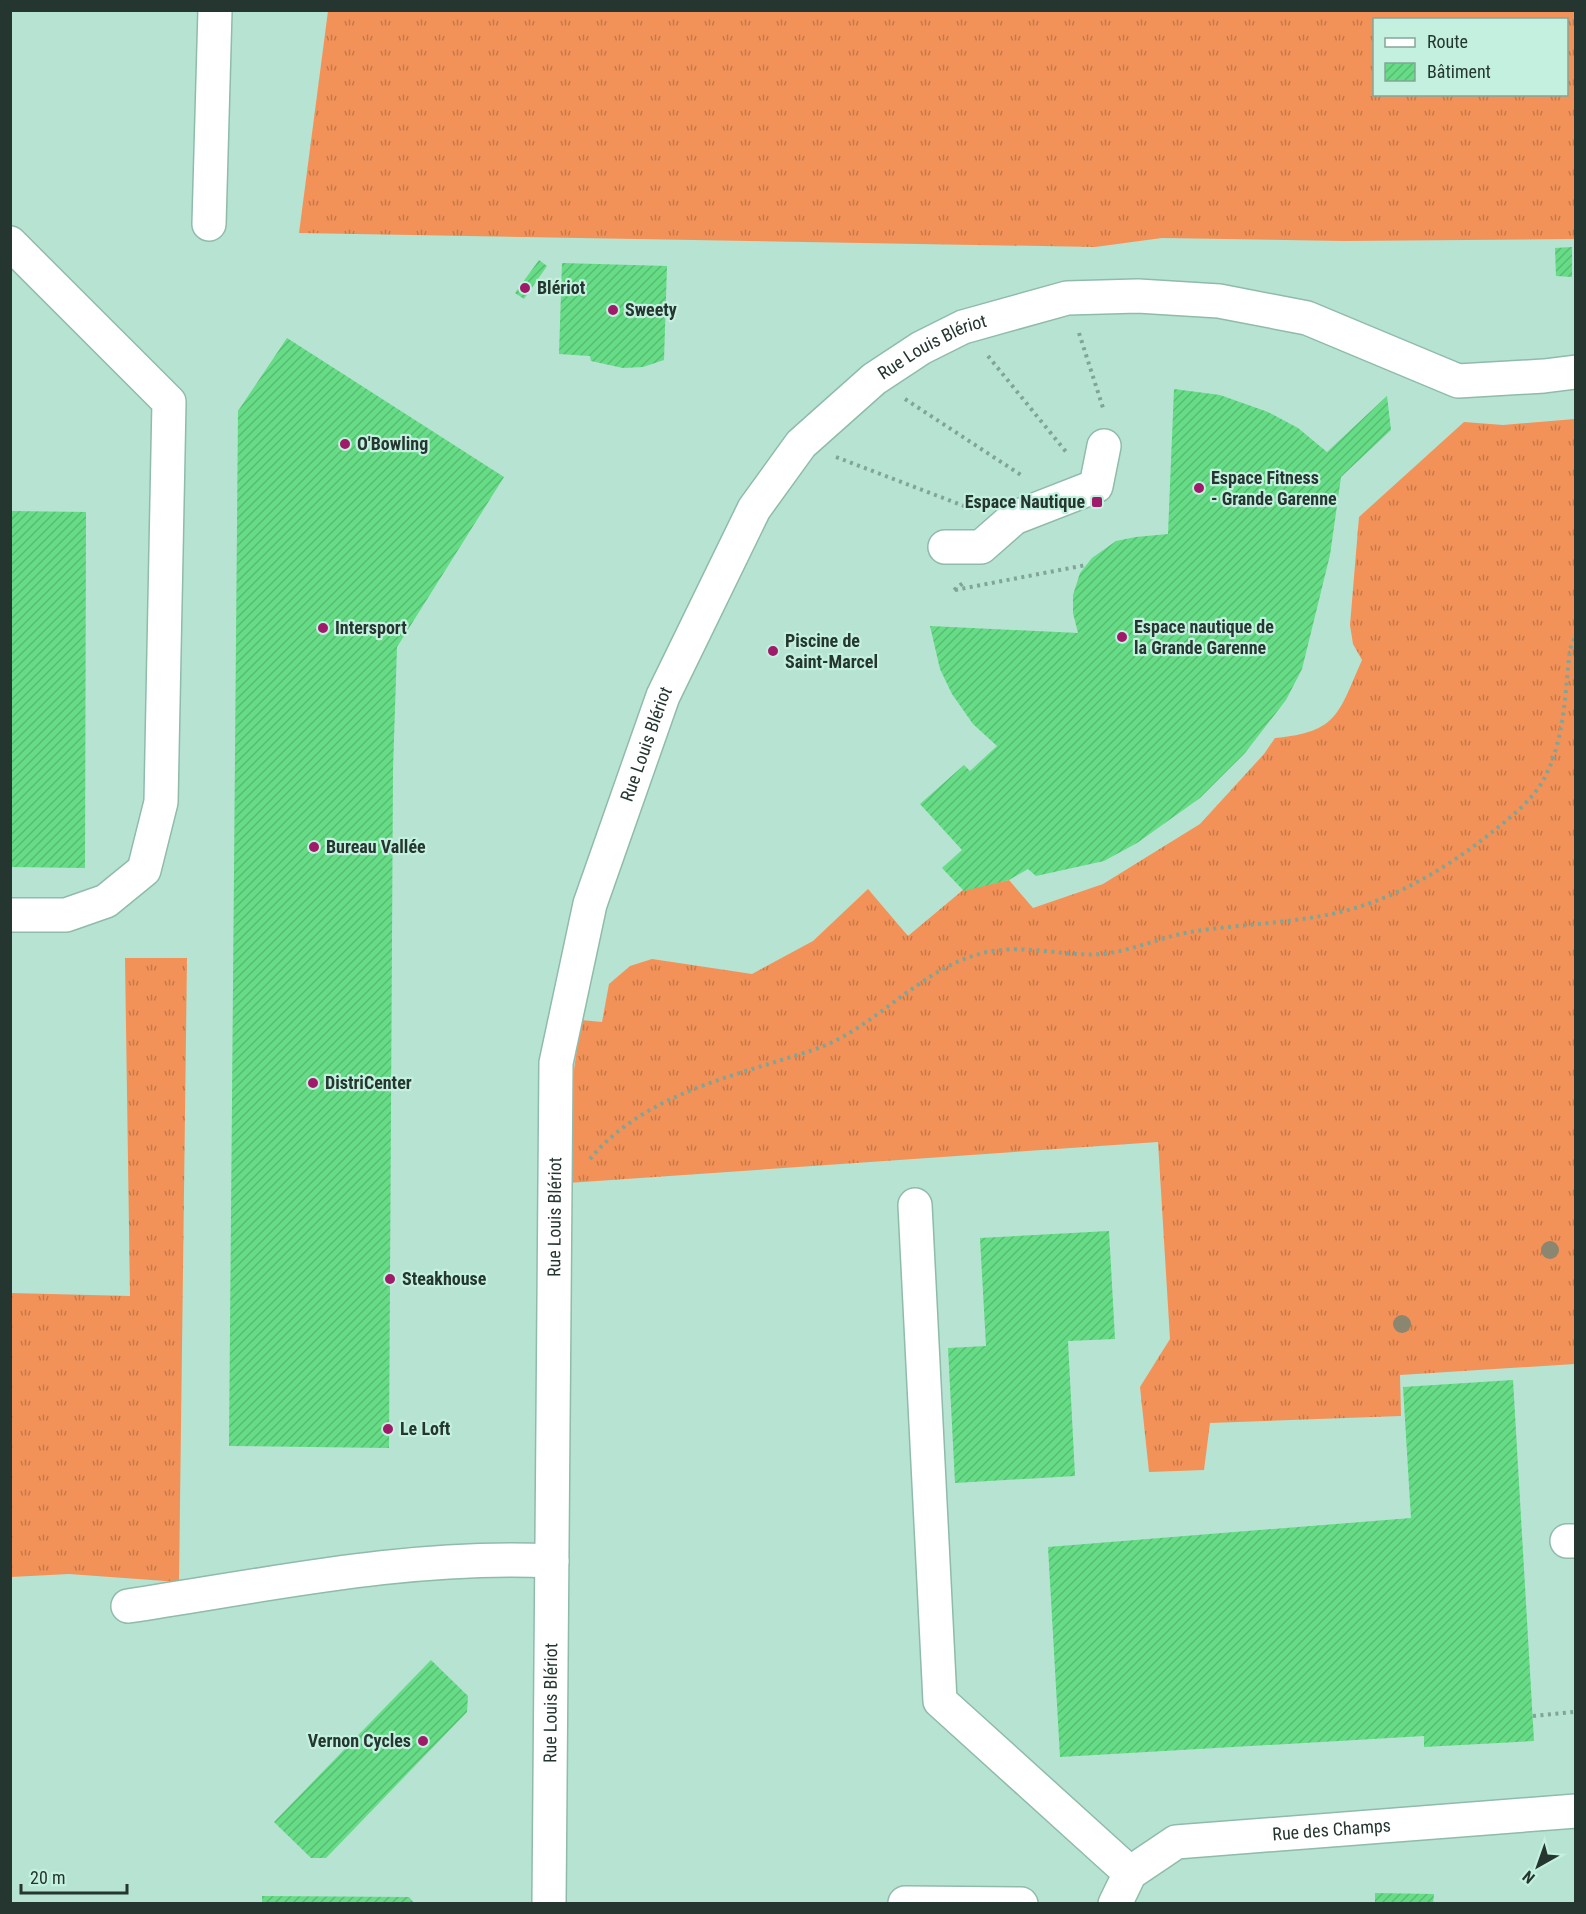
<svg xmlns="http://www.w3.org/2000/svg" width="1586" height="1914" viewBox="0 0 1586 1914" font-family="'Roboto Condensed',sans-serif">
  <defs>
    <pattern id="grass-tufts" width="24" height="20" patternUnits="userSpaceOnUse" patternTransform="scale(1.5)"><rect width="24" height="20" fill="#f39258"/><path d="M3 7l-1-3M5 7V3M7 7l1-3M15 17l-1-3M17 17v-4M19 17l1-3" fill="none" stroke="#c57849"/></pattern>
    <pattern id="building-hatch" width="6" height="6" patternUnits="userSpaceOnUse" patternTransform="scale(1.5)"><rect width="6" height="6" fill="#65dc85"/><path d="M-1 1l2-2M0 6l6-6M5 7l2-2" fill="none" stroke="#58bd73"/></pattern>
  </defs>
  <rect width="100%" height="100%" fill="#b6e3d2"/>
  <g fill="url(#grass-tufts)" fill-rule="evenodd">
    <path d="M328,11H1575V239L1344,241L1162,238L1095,247L299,233ZM1374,20H1566V94H1374Z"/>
    <path d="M1575,419V1364L1400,1375L1401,1416L1210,1423L1204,1470L1149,1472L1140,1387L1170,1339L1158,1142L568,1183L571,1091L581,1020L602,1022L609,984L630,966L652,959L752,974L813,941L868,889L908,936L963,890L1009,880L1033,908L1103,884L1200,824L1264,754L1275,738C1338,732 1338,714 1362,660L1353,644L1350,625L1359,517L1464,422L1503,425Z"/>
    <polygon points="125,958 187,958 179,1582 69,1574 11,1577 10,1293 130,1296"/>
  </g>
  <g fill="url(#building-hatch)">
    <polygon points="1572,247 1572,277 1556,276 1555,248"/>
    <polygon points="539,260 547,266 524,299 515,293"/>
    <polygon points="562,263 667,266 664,360 643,367 623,368 591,361 590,356 559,354"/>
    <polygon points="287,338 504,477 397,647 393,769 389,1448 229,1446 238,411"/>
    <polygon points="1174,389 1220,395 1268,412 1298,428 1327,452 1387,396 1391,430 1341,477 1330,555 1302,669 1286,700 1245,753 1200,798 1137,843 1104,861 1036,876 1028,869 1009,880 964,891 942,868 962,850 920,804 964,765 970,771 997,746 973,724 952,694 940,669 930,626 1078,633 1073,613 1073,595 1080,573 1092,558 1116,541 1136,537 1168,534"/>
    <polygon points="10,511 86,512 85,868 10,867"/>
    <polygon points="1109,1231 1115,1339 1068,1341 1075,1476 955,1483 948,1348 986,1346 980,1238"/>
    <polygon points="1513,1380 1534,1741 1424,1747 1424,1736 1060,1757 1048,1547 1411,1518 1403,1387"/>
    <polygon points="431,1660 468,1696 467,1712 326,1858 311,1858 274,1822"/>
    <polygon points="1375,1893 1434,1894 1433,1904 1375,1904"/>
    <polygon points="262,1896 409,1897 415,1904 262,1904"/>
  </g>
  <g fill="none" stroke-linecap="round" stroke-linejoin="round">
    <g stroke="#90bbab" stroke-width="36">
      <g id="minor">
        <polyline points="209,224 215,10"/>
        <polyline points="10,243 169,402 161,802 144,870 106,901 66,915 10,915"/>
        <polyline points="945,547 981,547 1014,518 1096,486 1104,446"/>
        <polyline points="915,1205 940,1701 1130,1873"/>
        <polyline points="1567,1541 1576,1541"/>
        <path d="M128,1606C268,1585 410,1554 552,1561"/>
        <polyline points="905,1903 1021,1904"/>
        <path id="s1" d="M549,1904L556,1063L590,904L663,696L754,509L801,444L874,379L921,348L963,327L1067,298L1138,296L1219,301L1307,318L1458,381L1544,376L1576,372"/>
        <path id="s2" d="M1115,1904L1130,1873L1176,1842L1576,1811"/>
      </g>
    </g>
    <g stroke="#81a497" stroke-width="4" stroke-dasharray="3 4.5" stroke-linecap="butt">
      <polyline points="1079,333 1104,411"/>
      <polyline points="988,356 1067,453"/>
      <polyline points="905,399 1024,477"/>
      <polyline points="836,457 972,509"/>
      <polyline points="954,590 963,583"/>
      <polyline points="955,590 1086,565"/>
      <path d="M590,1159C645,1093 735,1076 813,1050C876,1029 918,969 983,953C1023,943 1062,957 1102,954C1132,951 1161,937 1190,932C1233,925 1277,924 1321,916C1382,906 1438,874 1486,837C1507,820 1533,801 1545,777C1565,738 1565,692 1570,649L1576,635"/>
      <polyline points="1533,1716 1573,1712"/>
    </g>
    <use href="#minor" stroke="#fff" stroke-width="33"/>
  </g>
  <g fill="#8b866f">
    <circle cx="1550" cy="1250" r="9"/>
    <circle cx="1402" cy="1324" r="9"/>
  </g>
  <g fill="#9f1b6a" stroke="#c3f0df" stroke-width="2">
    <circle cx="525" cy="288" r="6"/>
    <circle cx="613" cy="310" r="6"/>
    <circle cx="345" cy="444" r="6"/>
    <circle cx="1199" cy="488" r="6"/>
    <rect x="1091" y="496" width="12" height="12" rx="3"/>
    <circle cx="323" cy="628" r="6"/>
    <circle cx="1122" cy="637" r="6"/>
    <circle cx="773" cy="651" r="6"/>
    <circle cx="314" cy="847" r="6"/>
    <circle cx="313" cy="1083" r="6"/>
    <circle cx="390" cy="1279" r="6"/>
    <circle cx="388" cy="1429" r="6"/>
    <circle cx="423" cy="1741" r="6"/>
  </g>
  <g text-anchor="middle" stroke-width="4.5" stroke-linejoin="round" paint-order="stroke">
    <g font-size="18" font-weight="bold" fill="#24362f" stroke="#c3f0df" text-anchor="start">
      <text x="537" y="294">Blériot</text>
      <text x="625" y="316">Sweety</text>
      <text x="357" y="450">O'Bowling</text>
      <text x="1211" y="484">Espace Fitness<tspan x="1211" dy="21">- Grande Garenne</tspan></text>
      <text x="1085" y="508" text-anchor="end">Espace Nautique</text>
      <text x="1134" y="633">Espace nautique de<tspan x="1134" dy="21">la Grande Garenne</tspan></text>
      <text x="335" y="634">Intersport</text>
      <text x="785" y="647">Piscine de<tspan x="785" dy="21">Saint-Marcel</tspan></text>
      <text x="326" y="853">Bureau Vallée</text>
      <text x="325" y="1089">DistriCenter</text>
      <text x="402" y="1285">Steakhouse</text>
      <text x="400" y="1435">Le Loft</text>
      <text x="411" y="1747" text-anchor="end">Vernon Cycles</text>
    </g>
    <g font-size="18" fill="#24362f" stroke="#c3f0df">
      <text dy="6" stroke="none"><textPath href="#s1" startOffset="1677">Rue Louis Blériot</textPath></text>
      <text dy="6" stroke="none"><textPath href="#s1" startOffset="1173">Rue Louis Blériot</textPath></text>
      <text dy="6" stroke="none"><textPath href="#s1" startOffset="687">Rue Louis Blériot</textPath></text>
      <text dy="6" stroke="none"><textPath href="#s1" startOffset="201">Rue Louis Blériot</textPath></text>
      <text dy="6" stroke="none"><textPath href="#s2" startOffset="246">Rue des Champs</textPath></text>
    </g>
  </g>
  <rect width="1586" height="1914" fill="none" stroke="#24362f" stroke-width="24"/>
  <rect x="1373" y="18" width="195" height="78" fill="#c3f0df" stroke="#83a699" stroke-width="1.5"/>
  <rect x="1385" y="38" width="30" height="9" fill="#ffffff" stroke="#83a699" stroke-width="1.5"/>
  <text x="1427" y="48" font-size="18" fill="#24362f">Route</text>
  <rect x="1385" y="63" width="30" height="18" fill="url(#building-hatch)" stroke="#83a699" stroke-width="1.5"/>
  <text x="1427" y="78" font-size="18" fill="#24362f">Bâtiment</text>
  <g transform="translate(1538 1866) rotate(220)" stroke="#c3f0df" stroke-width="4.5" paint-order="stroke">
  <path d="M0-4.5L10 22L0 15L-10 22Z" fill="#24362f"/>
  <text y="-9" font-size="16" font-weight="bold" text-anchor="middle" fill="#24362f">N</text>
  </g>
  <path d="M21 1884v9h106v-9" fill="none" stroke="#24362f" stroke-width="3"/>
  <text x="30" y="1884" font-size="18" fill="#24362f" stroke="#c3f0df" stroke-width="4.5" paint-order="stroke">20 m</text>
</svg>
